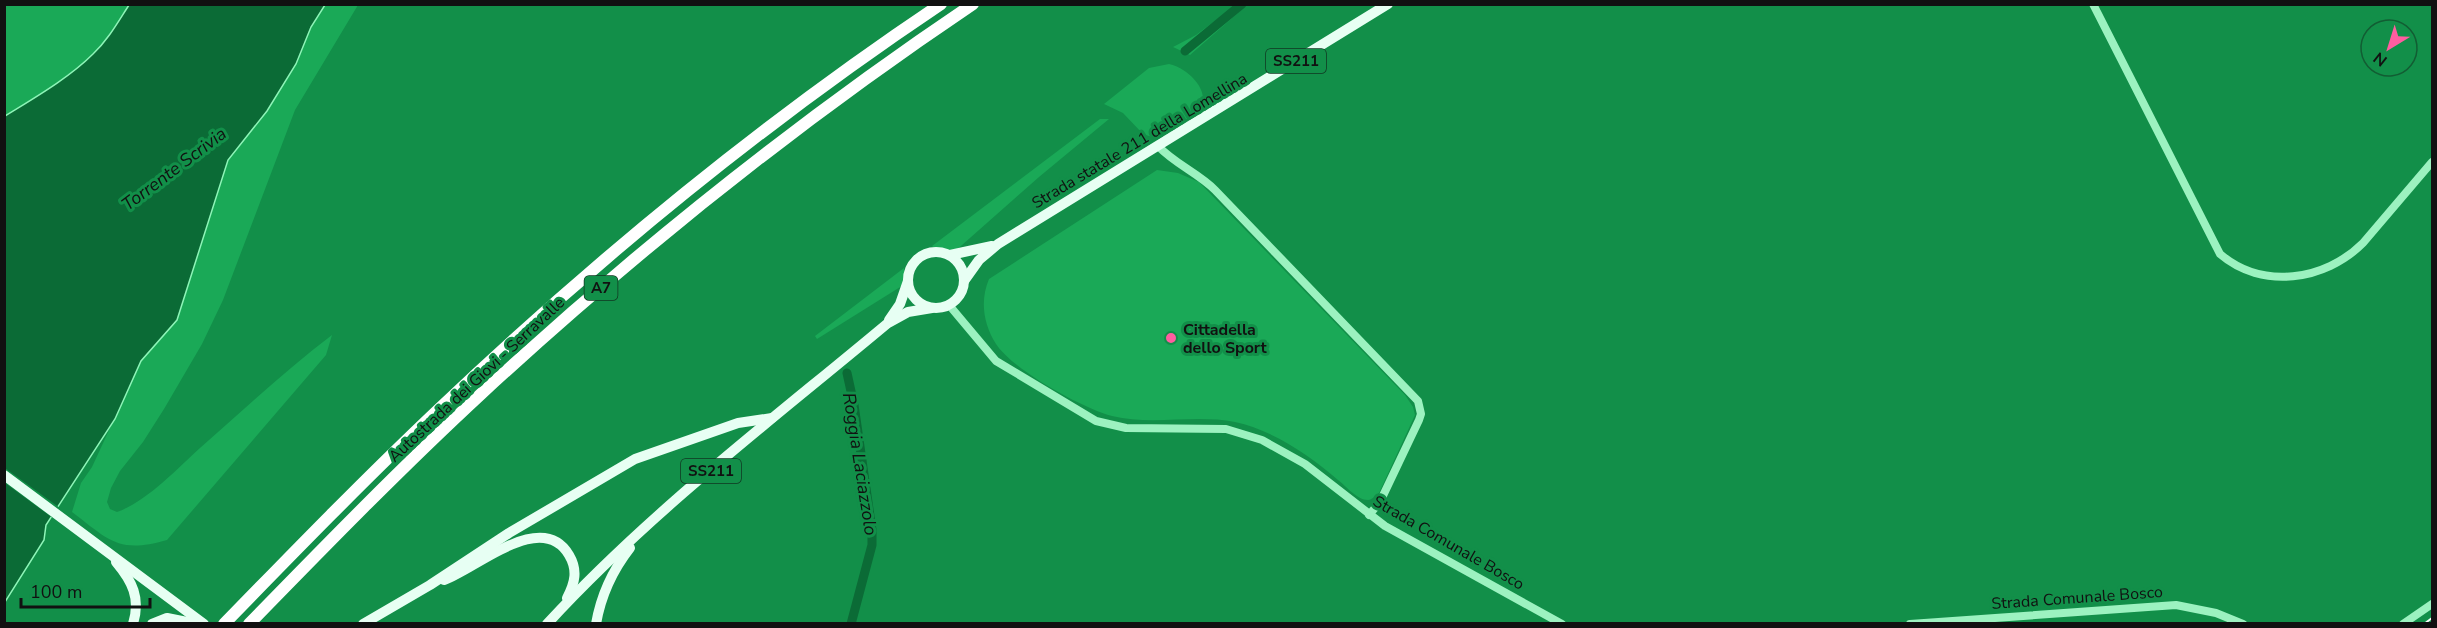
<svg xmlns="http://www.w3.org/2000/svg" width="2437" height="628" viewBox="0 0 2437 628" font-family="'Nunito Sans',sans-serif">
  <rect width="100%" height="100%" fill="#128f49"/>
  <g fill="#1aa957">
    <path d="M5,5H129C118,22 108,40 93,54C69,78 34,98 5,116Z"/>
    <path d="M325,5H358L295,110L223,300L202,344L164,409L143,442L120,471L111,488L107,502L110,509L117,512C146,502 177,469 200,448C243,410 286,370 332,335L326,355L167,540C118,554 109,540 72,512L81,483L92,467L141,361L177,320L228,160L267,111L296,64L311,27Z"/>
    <polygon points="1236,5 1247,5 1190,55 1173,47 1196,35"/>
    <path d="M1169,64C1189,68 1217,96 1195,114L1155,138L1143,134L1123,113L1104,104L1149,68Z"/>
    <polygon points="1100,119 1109,119 1039,177 953,253 934,248 932,246"/>
    <path d="M1157,170L1178,173L1199,182L1405,395L1413,407L1415,415L1379,493C1376,495 1372,500 1368,500C1357,500 1346,486 1338,480C1310,455 1272,430 1235,422C1194,414 1152,426 1112,416C1082,408 1013,370 996,344C983,324 980,300 989,279Z"/>
    <polygon points="904,268 905,284 817,339 815,336"/>
  </g>
  <path fill="#0b6b36" stroke="#8ef5b8" stroke-width="1.5" d="M129,5H325L311,27L296,64L267,111L228,160L177,320L141,361L115,419L46,525L44,540L5,602V116C34,98 69,78 93,54C108,40 118,22 129,5Z"/>
  <polygon fill="#128f49" points="5,468 60,508 54,519 5,483"/>
  <g fill="none" stroke-linecap="round" stroke-linejoin="round">
    <g stroke="#0b6b36" stroke-width="9">
      <polyline points="1185,51 1242,4"/>
      <polyline points="847,373 854,405 872,530 872,545 851,624"/>
    </g>
    <g stroke="#9cf2c0" stroke-width="8">
      <path d="M2093,4L2220,254C2262,290 2325,281 2363,243L2432,162"/>
      <path d="M1158,146C1175,164 1198,173 1215,190L1418,401L1421,414L1419,420L1380,502L1369,515"/>
      <polyline points="949,305 996,361 1096,421 1126,428 1226,429 1262,440 1305,464 1385,526 1562,624"/>
      <polyline points="1910,624 2176,605 2216,613 2243,624"/>
      <polyline points="2403,624 2432,604"/>
    </g>
    <g stroke="#e7fff3" stroke-width="10">
      <circle cx="936" cy="280" r="28"/>
      <polyline points="950,255 992,246"/>
      <polyline points="964,281 979,260 998,244 1388,4"/>
      <polyline points="889,320 900,304 908,281"/>
      <polyline points="4,475 204,624"/>
      <path d="M116,562C132,581 141,598 133,624"/>
      <path d="M444,580C477,568 542,509 569,555C578,570 575,583 567,598"/>
      <polyline points="152,624 167,618 197,624"/>
      <polyline points="363,624 430,585 509,533 635,459 738,423 772,418"/>
      <path d="M547,624C650,512 772,420 888,323L908,312L932,308"/>
      <path d="M596,624C601,595 612,571 630,548"/>
    </g>
    <g stroke="#fff" stroke-width="12">
      <path d="M224,624C295,551 366,478 440,408C595,261 763,123 941,4"/>
      <path d="M249,624C325,546 401,468 481,394C635,252 799,121 973,4"/>
    </g>
    <polyline stroke="#fff" stroke-width="2" stroke-dasharray="10 4.5" stroke-linecap="butt" points="2424,624 2432,618"/>
  </g>
  <circle fill="#ff5da0" stroke="#128f49" stroke-width="2" cx="1171" cy="338" r="6"/>
  <g text-anchor="middle" stroke-width="6" stroke-linejoin="round" paint-order="stroke">
    <g fill="#128f49" stroke="#113722" stroke-width="1.5">
      <rect x="1266" y="49" width="60" height="24" rx="4.5"/>
      <rect x="584.5" y="276" width="33" height="24" rx="4.5"/>
      <rect x="681" y="459" width="60" height="24" rx="4.5"/>
    </g>
    <g font-size="15" font-weight="bold" fill="#111">
      <text x="1296" y="66">SS211</text>
      <text x="601" y="293">A7</text>
      <text x="711" y="476">SS211</text>
    </g>
    <g font-size="16" fill="#111" stroke="#128f49">
      <text transform="translate(1139 140) rotate(-31)" y="6">Strada statale 211 della Lomellina</text>
      <text transform="translate(476 379) rotate(-43)" y="6">Autostrada dei Giovi - Serravalle</text>
      <text transform="translate(1449 542) rotate(30)" y="6">Strada Comunale Bosco</text>
      <text transform="translate(2077 597) rotate(-4)" y="6">Strada Comunale Bosco</text>
    </g>
    <g font-size="16" font-weight="bold" fill="#111" stroke="#128f49" text-anchor="start">
      <text x="1183" y="335">Cittadella<tspan x="1183" dy="18">dello Sport</tspan></text>
    </g>
    <g font-size="18" font-style="italic" fill="#111" stroke="#128f49">
      <text transform="translate(174 169) rotate(-37)" y="6">Torrente Scrivia</text>
      <text transform="translate(860 464) rotate(81)" y="6">Roggia Laciazzolo</text>
    </g>
  </g>
  <rect width="2437" height="628" fill="none" stroke="#111111" stroke-width="12"/>
  <g transform="translate(2389 48) rotate(218)"><circle r="28" fill="#128f49" stroke="#125d33" stroke-width="1.5"/>
  <path d="M0-4.5L10 22L0 15L-10 22Z" fill="#ff5da0"/>
  <text y="-9" font-size="16" font-weight="bold" text-anchor="middle" fill="#111111">N</text>
  </g>
  <path d="M21 598v9h129v-9" fill="none" stroke="#111111" stroke-width="3"/>
  <text x="30" y="598" font-size="18" fill="#111111" stroke="#128f49" stroke-width="4.5" paint-order="stroke">100 m</text>
</svg>
